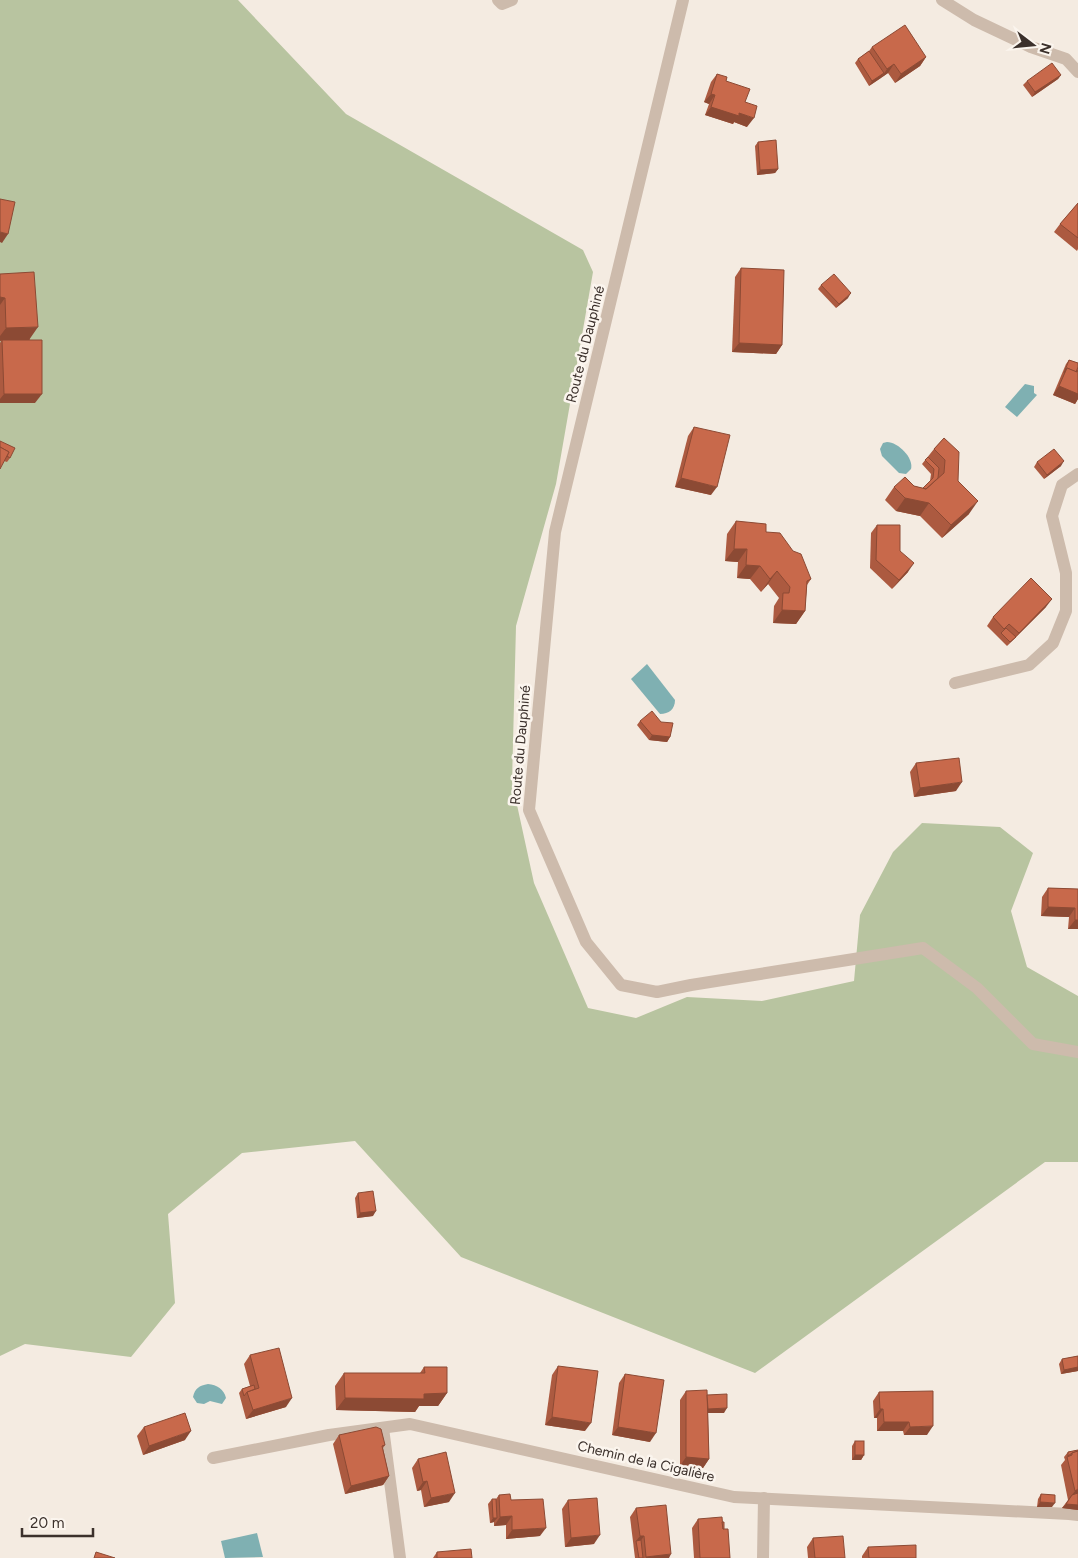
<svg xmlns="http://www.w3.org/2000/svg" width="1078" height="1558" viewBox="0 0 1078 1558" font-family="Figtree,sans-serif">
  <rect width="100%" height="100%" fill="#f4ebe1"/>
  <polygon fill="#b8c4a0" points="0,0 238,0 346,114 583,250 593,272 556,484 516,626 512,782 534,883 588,1008 636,1018 687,997 762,1001 854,981 860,915 893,852 922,823 1000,827 1033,853 1011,911 1027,967 1078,996 1078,1162 1045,1162 755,1373 461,1257 355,1141 242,1153 168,1214 175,1303 131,1357 25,1344 0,1356"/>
  <g fill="#7fb0b2">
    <polygon points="1025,384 1034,386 1034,393 1037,395 1017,417 1005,407"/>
    <path d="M887,442C898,442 914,458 911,469L906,474L899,473L882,456L880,449L883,443Z"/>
    <path d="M647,664L675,700C675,709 669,714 660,714L631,679Z"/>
    <path d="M208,1384C217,1385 224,1389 226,1398L222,1404L210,1401L204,1404L197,1403L193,1397C195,1388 199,1386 208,1384Z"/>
    <polygon points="257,1533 263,1557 225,1558 221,1541"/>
  </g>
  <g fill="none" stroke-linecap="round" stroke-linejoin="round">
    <g stroke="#cdbbac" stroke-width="12">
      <polyline points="498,0 502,4 512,0"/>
      <polyline points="942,0 974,20 1031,47 1066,59 1078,72"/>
      <polyline points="955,683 1029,665 1053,643 1066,611 1066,573 1052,516 1062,485 1078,474"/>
      <polyline points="383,1428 400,1558"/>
      <polyline points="213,1458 329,1435 410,1424 734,1497 1069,1514 1078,1515"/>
      <polyline points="763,1558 764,1498"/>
    </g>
    <polyline stroke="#cdbbac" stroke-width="12" points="683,0 555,532 529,810 586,942 621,985 657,992 691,985 923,948 977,988 1033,1044 1078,1052"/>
  </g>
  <g fill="#ac5a40">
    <polygon points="872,47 926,57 920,66 895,83 888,73 869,86 855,63 858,59 869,51"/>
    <polygon points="717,74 726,81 745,102 747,127 734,122 733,124 705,115 709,104 704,102 711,82"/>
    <polygon points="1061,75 1058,79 1032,97 1023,85 1027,81"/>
    <polygon points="758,142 778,169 775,173 757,175 755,146"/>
    <polygon points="1078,203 1078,249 1077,251 1054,232 1060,224"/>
    <polygon points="741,268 782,345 776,354 732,352 735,277"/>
    <polygon points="0,274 30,340 35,403 0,403 0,343 1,341 0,341"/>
    <polygon points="821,285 848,298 836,308 818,289"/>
    <polygon points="1069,360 1078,363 1078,399 1075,404 1053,395 1066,364"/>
    <polygon points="694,427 711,495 675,487 688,436"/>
    <polygon points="944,438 969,514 942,538 920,516 896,511 885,500 894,487 914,486 923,488 930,481 931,474 922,464 934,449"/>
    <polygon points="0,441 10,458 7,462 4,461"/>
    <polygon points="1037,462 1061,466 1044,479 1034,467"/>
    <polygon points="736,521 766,532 811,579 807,585 805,611 796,624 773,623 774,606 779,598 768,584 761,592 750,579 737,578 738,562 725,561 727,534"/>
    <polygon points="877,525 900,551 908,572 892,589 870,568 871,533"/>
    <polygon points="1046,607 1007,646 987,626 993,617"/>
    <polygon points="640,721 670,737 667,742 649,740 637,725"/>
    <polygon points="916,763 956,791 914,797 910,772"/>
    <polygon points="1048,888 1078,889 1078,929 1068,929 1069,917 1041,916 1042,897"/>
    <polygon points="358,1193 373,1216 357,1218 355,1198"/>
    <polygon points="250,1355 286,1407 246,1419 239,1393 242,1389 250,1386 244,1364"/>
    <polygon points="1078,1356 1078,1371 1061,1374 1059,1364 1062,1359"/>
    <polygon points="558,1366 585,1431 545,1425 552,1375"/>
    <polygon points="424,1367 447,1393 438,1406 419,1406 415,1412 336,1410 335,1386 344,1373 420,1373"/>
    <polygon points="625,1374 650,1442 612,1435 619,1383"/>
    <polygon points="686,1391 707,1395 724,1413 708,1413 709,1459 703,1468 680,1466 680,1400"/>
    <polygon points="879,1392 927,1435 904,1435 903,1431 877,1431 877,1418 874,1418 873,1401"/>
    <polygon points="144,1427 185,1440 143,1455 137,1436"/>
    <polygon points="339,1435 385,1445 383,1448 389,1476 383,1485 345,1494 333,1444"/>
    <polygon points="855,1441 864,1455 861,1460 852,1460 852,1446"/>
    <polygon points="1078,1450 1078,1510 1062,1508 1068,1500 1061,1465 1065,1460 1064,1457 1068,1452"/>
    <polygon points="418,1459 449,1502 424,1507 421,1490 417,1491 412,1468"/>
    <polygon points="1041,1494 1052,1507 1037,1507 1038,1499"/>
    <polygon points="499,1495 511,1500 540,1536 506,1539 506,1525 494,1526 494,1522 490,1523 488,1504 492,1499 496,1499"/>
    <polygon points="568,1500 594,1544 565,1547 562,1509"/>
    <polygon points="636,1508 669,1558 635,1558 630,1517"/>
    <polygon points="698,1519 722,1522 724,1529 730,1558 694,1558 692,1528"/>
    <polygon points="813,1538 845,1558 808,1558 807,1547"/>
    <polygon points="868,1547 916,1558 862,1558 862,1556"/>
    <polygon points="437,1552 472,1558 433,1558"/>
  </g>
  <g fill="#8c4a34">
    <polygon points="926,57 920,66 895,83 901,74"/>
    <polygon points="894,64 888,73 881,78 887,69"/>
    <polygon points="884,73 881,78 869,86 872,81"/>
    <polygon points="1061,75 1058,79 1032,97 1035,92"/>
    <polygon points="711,94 715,95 709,104 704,102"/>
    <polygon points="711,107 739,113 754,118 747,127 734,122 733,124 705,115"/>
    <polygon points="778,169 775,173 757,175 760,170"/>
    <polygon points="0,232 8,234 2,243 0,242"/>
    <polygon points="851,293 848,298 836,308 839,304"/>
    <polygon points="0,297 5,298 0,305"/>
    <polygon points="38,327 29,340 2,340 0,341 0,336 6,328"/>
    <polygon points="739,343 782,345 776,354 732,352"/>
    <polygon points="1059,386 1078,394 1078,399 1075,404 1053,395"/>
    <polygon points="4,394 42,394 35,403 0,403 0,399"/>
    <polygon points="1064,461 1061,466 1044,479 1047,475"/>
    <polygon points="681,478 717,487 711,495 675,487"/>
    <polygon points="905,498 929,503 920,516 896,511"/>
    <polygon points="978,501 969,514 942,538 951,525"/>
    <polygon points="734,549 747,549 738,562 725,561"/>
    <polygon points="914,563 908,572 892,589 899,580"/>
    <polygon points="746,565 760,566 750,579 737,578"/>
    <polygon points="777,571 768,584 761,592 770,579"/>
    <polygon points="1052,599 1046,607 1007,646 1019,633"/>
    <polygon points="782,610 805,611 796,624 773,623"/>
    <polygon points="652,735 670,737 667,742 649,740"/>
    <polygon points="962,782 956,791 914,797 920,788"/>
    <polygon points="1048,907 1075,908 1069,917 1041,916"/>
    <polygon points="1075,920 1078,920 1078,929 1068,929"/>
    <polygon points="376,1211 373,1216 357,1218 360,1213"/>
    <polygon points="1078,1367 1078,1371 1061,1374 1064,1370"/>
    <polygon points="447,1393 438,1406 419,1406 415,1412 336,1410 345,1398"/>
    <polygon points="292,1398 286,1407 246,1419 253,1410"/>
    <polygon points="727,1408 724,1413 702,1413 705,1409"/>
    <polygon points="880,1409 883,1409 877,1418 874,1418"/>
    <polygon points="552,1417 591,1423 585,1431 545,1425"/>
    <polygon points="884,1422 909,1422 903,1431 877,1431"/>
    <polygon points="933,1426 927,1435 904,1435 910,1427"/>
    <polygon points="618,1427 656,1433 650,1442 612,1435"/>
    <polygon points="191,1431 185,1440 143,1455 149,1446"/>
    <polygon points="855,1455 864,1455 861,1460 852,1460"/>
    <polygon points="686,1457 709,1459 703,1468 680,1466"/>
    <polygon points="389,1476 383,1485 345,1494 351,1486"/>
    <polygon points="427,1481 421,1490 417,1491 423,1482"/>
    <polygon points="1078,1489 1078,1496 1068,1500 1075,1491"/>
    <polygon points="455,1493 449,1502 424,1507 431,1498"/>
    <polygon points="1040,1502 1055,1503 1052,1507 1037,1507"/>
    <polygon points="1066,1504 1078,1505 1078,1510 1062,1508"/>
    <polygon points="512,1516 506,1525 494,1526 500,1517"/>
    <polygon points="493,1518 497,1518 494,1522 490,1523"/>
    <polygon points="546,1528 540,1536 506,1539 512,1530"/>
    <polygon points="600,1535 594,1544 565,1547 571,1538"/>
    <polygon points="640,1536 644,1536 638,1545 636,1541"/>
    <polygon points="671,1554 669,1558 646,1558 646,1557"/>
  </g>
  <g fill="#c8694b" stroke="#8c4a34">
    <polygon points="905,25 926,57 901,74 894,64 887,69 872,47"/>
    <polygon points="869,51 884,73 872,81 858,59"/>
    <polygon points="1052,63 1061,75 1035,92 1027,81"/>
    <polygon points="717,74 727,77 726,81 750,89 745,102 757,106 754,118 739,113 739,116 711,107 715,95 711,94"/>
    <polygon points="776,140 778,169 760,170 758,142"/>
    <polygon points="0,199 15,202 8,234 0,232"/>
    <polygon points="1078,203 1078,238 1060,224"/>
    <polygon points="741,268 784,270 782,345 739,343"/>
    <polygon points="34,272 38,327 6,328 5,298 0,297 0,274"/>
    <polygon points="834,274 851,293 839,304 821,285"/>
    <polygon points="2,340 42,340 42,394 4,394"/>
    <polygon points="1069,360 1078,363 1078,367 1076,372 1067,368 1064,373"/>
    <polygon points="1067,368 1077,372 1078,370 1078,394 1059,386"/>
    <polygon points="694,427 730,435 717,487 681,478"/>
    <polygon points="944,438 959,452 958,481 978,501 951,525 929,503 905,498 894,487 905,477 914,486 926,489 944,473 945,460 934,449"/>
    <polygon points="0,441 15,448 10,458 7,456 9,452 0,447"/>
    <polygon points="0,447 9,452 0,469"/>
    <polygon points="1054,449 1064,461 1047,475 1037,462"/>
    <polygon points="928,457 939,468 938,478 926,489 923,488 933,478 934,469 925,460"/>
    <polygon points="736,521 766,524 766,532 780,533 793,551 801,554 811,579 807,581 805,611 782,610 783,593 789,593 790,587 777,571 770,579 760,566 746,565 747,549 734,549"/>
    <polygon points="877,525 900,525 900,551 914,563 899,580 876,560"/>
    <polygon points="1031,578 1052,599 1019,633 1009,624 1004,629 993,617"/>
    <polygon points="1006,628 1016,637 1010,642 1001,633"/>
    <polygon points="652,711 661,722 673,723 670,737 652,735 640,721"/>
    <polygon points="959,758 962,782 920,788 916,763"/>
    <polygon points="1048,888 1078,889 1078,920 1075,920 1075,908 1048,907"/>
    <polygon points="373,1191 376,1211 360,1213 358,1193"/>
    <polygon points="279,1348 292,1398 253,1410 247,1392 259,1388 250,1355"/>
    <polygon points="1078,1356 1078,1367 1064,1370 1062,1359"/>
    <polygon points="558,1366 598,1371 591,1423 552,1417"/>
    <polygon points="424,1367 447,1367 447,1393 424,1394 424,1399 345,1398 344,1373 425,1373"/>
    <polygon points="625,1374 664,1380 656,1433 618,1427"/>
    <polygon points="254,1385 255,1389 247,1392 244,1396 242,1389"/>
    <polygon points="707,1390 709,1459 686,1457 686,1391"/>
    <polygon points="933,1391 933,1426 910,1427 909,1422 884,1422 883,1409 880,1409 879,1392"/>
    <polygon points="727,1394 727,1408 708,1409 707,1395"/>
    <polygon points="185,1413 191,1431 149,1446 144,1427"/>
    <polygon points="376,1427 381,1429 385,1445 382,1446 389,1476 351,1486 339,1435"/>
    <rect x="855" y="1441" width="9" height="14"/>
    <polygon points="1078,1450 1078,1451 1072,1453 1068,1456 1068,1452"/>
    <polygon points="1078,1451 1078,1489 1075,1491 1067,1457 1072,1455 1072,1453"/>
    <polygon points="446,1452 455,1493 431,1498 427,1481 423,1482 418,1459"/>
    <polygon points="1078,1493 1078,1505 1066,1504 1072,1495"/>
    <polygon points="510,1494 511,1500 543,1499 546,1528 512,1530 512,1516 500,1517 499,1495"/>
    <polygon points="1041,1494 1055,1495 1055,1503 1040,1502"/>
    <polygon points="597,1498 600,1535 571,1538 568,1500"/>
    <polygon points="492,1499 496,1499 497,1518 493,1518"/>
    <polygon points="666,1505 671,1554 646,1557 644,1536 640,1536 636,1508"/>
    <polygon points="722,1517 723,1529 728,1529 730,1558 700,1558 698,1519"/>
    <polygon points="722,1522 724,1522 724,1529 723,1529"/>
    <polygon points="843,1536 845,1558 815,1558 813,1538"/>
    <polygon points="641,1540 643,1558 639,1558 636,1541"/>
    <polygon points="916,1545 916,1558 869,1558 868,1547"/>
    <polygon points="471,1549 472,1558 437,1558 437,1552"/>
    <polygon points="96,1552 115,1558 94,1558"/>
  </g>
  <g text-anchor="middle" stroke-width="5" stroke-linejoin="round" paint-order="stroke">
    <g font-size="14" fill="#3b302b" stroke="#fbf5ee">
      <text transform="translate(585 344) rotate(-76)" y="5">Route du Dauphiné</text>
      <text transform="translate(520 745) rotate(-85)" y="5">Route du Dauphiné</text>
      <text transform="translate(646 1461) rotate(13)" y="5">Chemin de la Cigalière</text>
    </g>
  </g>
  <g transform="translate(1033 45) rotate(106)" stroke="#fbf5ee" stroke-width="4" paint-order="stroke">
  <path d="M0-4L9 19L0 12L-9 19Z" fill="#3b302b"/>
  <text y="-8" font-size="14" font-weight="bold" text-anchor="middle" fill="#3b302b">N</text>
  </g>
  <path d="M22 1528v8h71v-8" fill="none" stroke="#3b302b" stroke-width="2.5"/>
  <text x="30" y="1528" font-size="15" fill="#3b302b" stroke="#fbf5ee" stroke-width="4" paint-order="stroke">20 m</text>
</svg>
